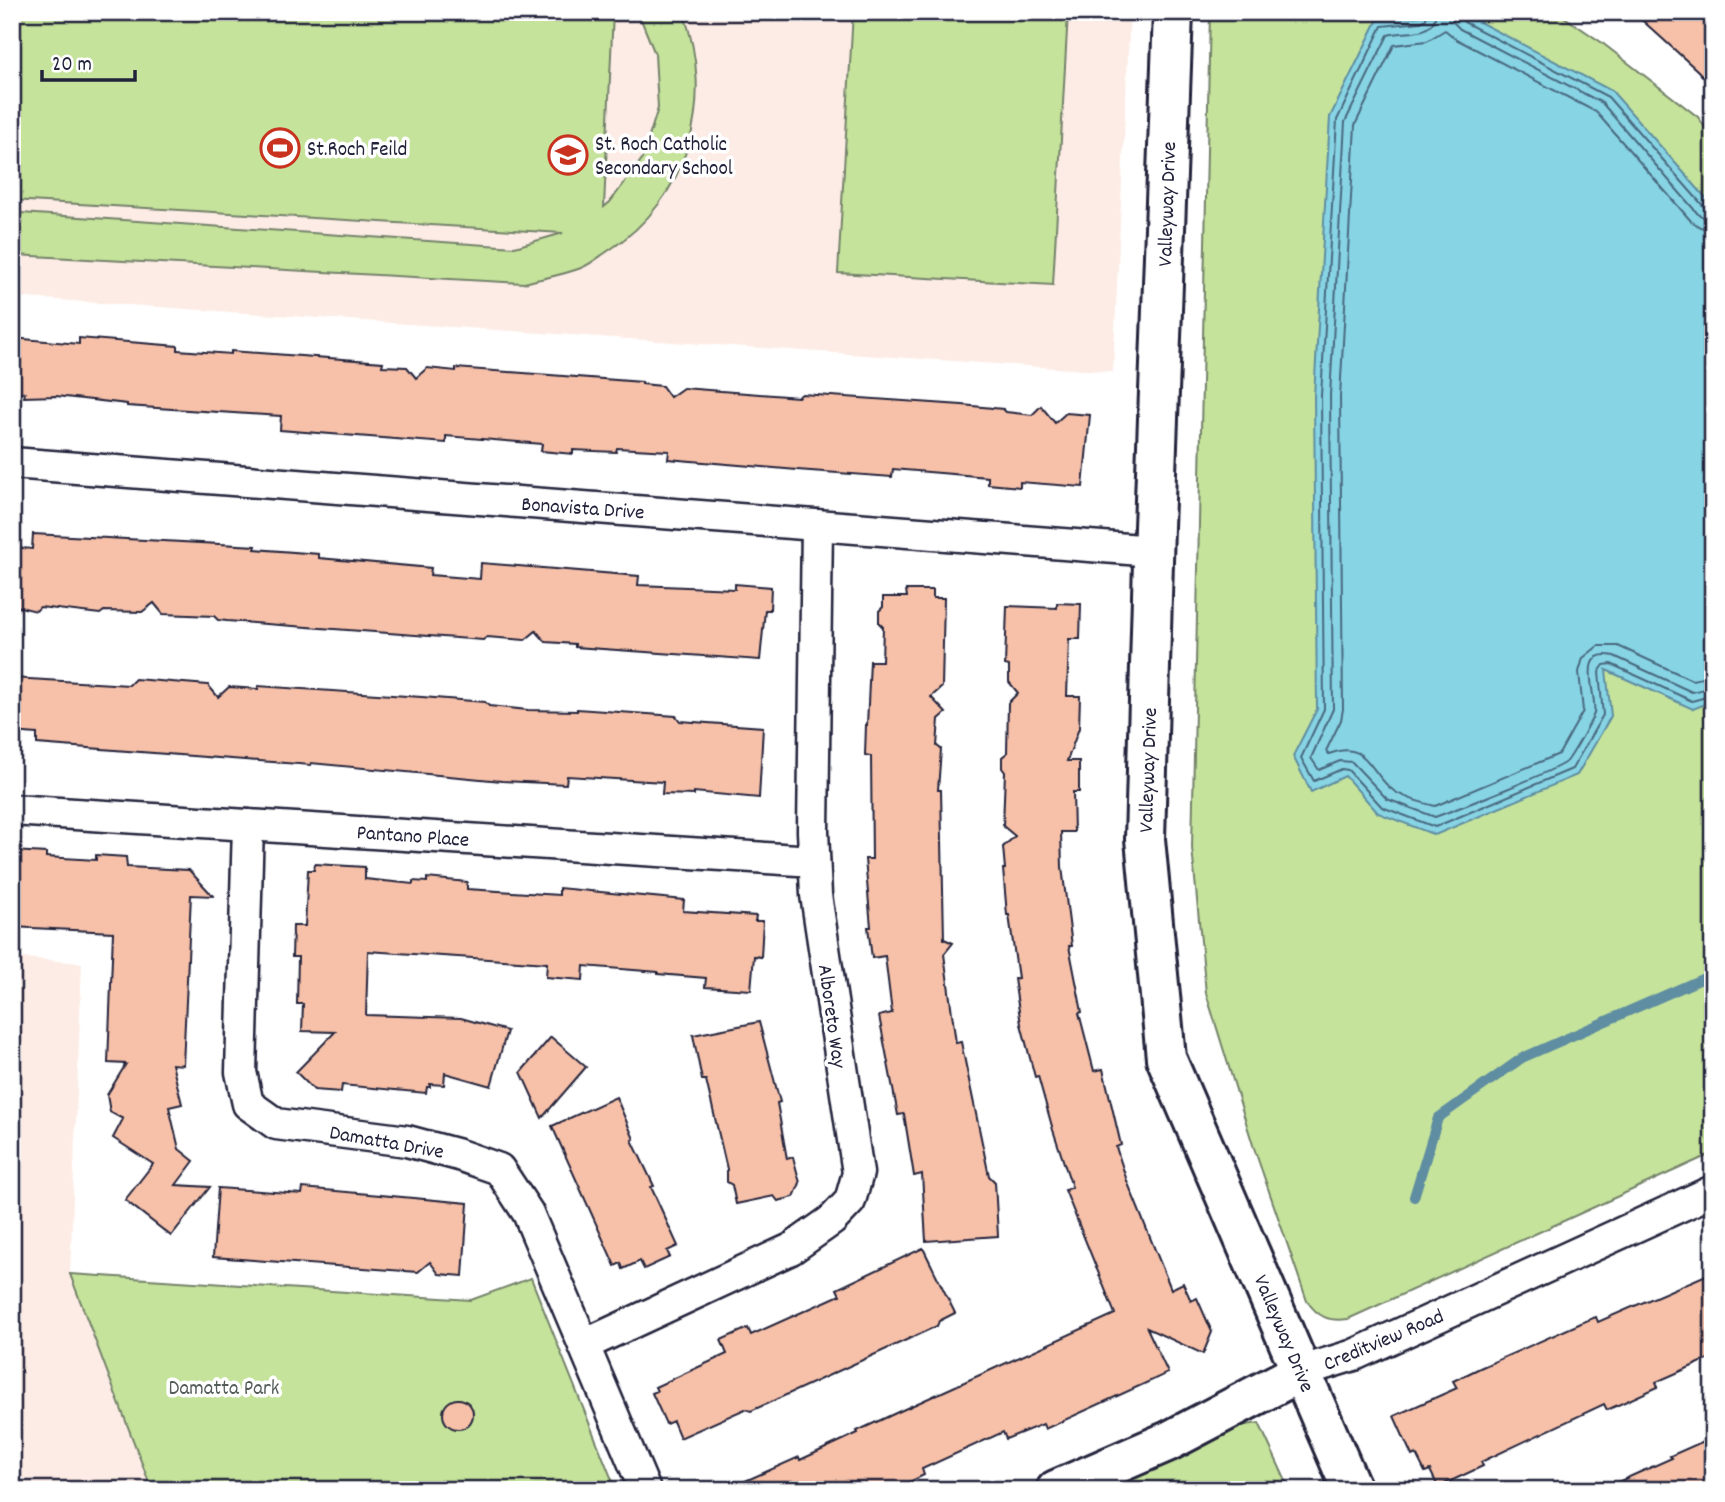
<svg xmlns="http://www.w3.org/2000/svg" width="1725" height="1502" viewBox="0 0 1725 1502" font-family="Dekko,sans-serif">
  <rect width="100%" height="100%" fill="#fff"/>
  <filter id="ink" filterUnits="userSpaceOnUse"><feTurbulence type="fractalNoise" baseFrequency=".0143" numOctaves="2"/><feDisplacementMap in="SourceGraphic" scale="14" xChannelSelector="R" yChannelSelector="G"/><feConvolveMatrix kernelMatrix="1 2 1 2 8 2 1 2 1" color-interpolation-filters="sRGB"/></filter>
  <g filter="url(#ink)">
    <g fill="#fdece5">
      <polygon points="12,12 1130,12 1113,372 12,297"/>
      <polygon points="12,957 82,963 70,1274 152,1490 12,1490"/>
    </g>
    <g fill="#c5e39b" stroke="#74826b" stroke-width="2">
      <path d="M12,12H613L604,207L610,202L642,159L658,108L655,54L638,12H683C716,101 689,199 608,251C600,256 591,264 581,268C563,275 543,278 524,283L15,255L12,253V208L21,213L515,247L563,233L12,200Z"/>
      <polygon points="853,12 1068,12 1053,285 838,273"/>
      <path d="M1210,12H1557L1601,42L1698,117L1713,139V1153L1348,1319C1329,1322 1318,1317 1307,1301L1253,1145L1206,993L1192,848Z"/>
      <polygon points="70,1274 471,1300 531,1278 616,1490 152,1490"/>
      <polygon points="1259,1423 1290,1490 1105,1490 1240,1426"/>
    </g>
    <polygon fill="#87d4e5" stroke="#5f8da1" stroke-width="2" points="1462,13 1612,91 1713,206 1713,701 1693,709 1606,670 1611,716 1577,775 1435,835 1378,813 1345,776 1311,792 1293,756 1317,709 1314,396 1330,117 1378,19"/>
    <g fill="none" stroke-linecap="round" stroke-linejoin="round">
      <g stroke="#4a697f" stroke-width="2">
        <polyline points="1427,12 1426,19 1421,22 1382,26 1337,120 1321,396 1324,709 1301,758 1314,781 1342,769 1348,770 1382,807 1435,827 1572,769 1603,715 1599,672 1604,665 1611,664 1692,701 1713,695"/>
        <path d="M1436,12C1434,38 1406,30 1388,35L1345,122L1330,396L1333,709L1311,758L1319,770L1340,761L1352,762L1387,799L1435,817C1454,810 1561,769 1568,760C1573,753 1592,721 1594,713C1598,697 1574,647 1614,656L1692,692L1713,687"/>
        <polyline points="1451,12 1453,22 1460,29 1602,103 1698,214 1705,218 1713,219"/>
        <polyline points="1460,12 1464,22 1608,97 1705,208 1713,210"/>
        <path d="M1713,230L1700,227L1691,221L1596,112L1456,39L1445,30L1427,41L1394,45L1355,125L1340,397L1343,709L1341,720L1326,751L1329,754C1368,738 1370,775 1394,791C1405,798 1423,803 1435,806L1559,754L1583,711L1579,672L1583,658L1598,646H1618L1692,680L1713,676"/>
      </g>
      <polyline stroke="#5f8da1" stroke-width="10" points="1414,1197 1438,1118 1522,1058 1713,974"/>
    </g>
    <g fill="#f7c1a9" stroke="#22223b" stroke-width="2">
      <polygon points="1633,12 1713,12 1713,88 1698,71"/>
      <polygon points="12,338 79,344 79,338 178,346 178,350 231,354 231,351 383,362 382,366 407,367 416,378 427,368 456,371 456,368 642,382 642,384 662,386 670,397 683,388 798,397 802,394 962,405 1003,409 1006,412 1032,415 1041,406 1055,423 1066,413 1090,415 1083,487 1020,482 1020,487 988,484 988,477 893,469 892,477 797,470 668,459 669,451 617,448 616,452 573,450 573,454 541,451 542,444 446,436 446,443 280,430 281,416 127,406 127,404 56,396 24,397 25,393 12,392"/>
      <polygon points="33,534 256,546 255,549 319,554 319,558 431,568 430,575 480,579 481,563 639,576 638,585 735,589 735,584 771,587 770,610 765,610 760,660 575,647 575,644 546,642 536,631 525,640 487,637 483,640 227,621 218,620 214,616 163,614 154,603 142,612 104,611 100,614 40,607 36,611 12,605 12,547 32,549"/>
      <polygon points="906,590 933,590 933,598 944,598 942,687 931,697 946,713 939,719 937,746 941,749 938,790 941,790 944,939 953,943 944,954 956,1043 961,1042 989,1176 995,1182 998,1236 926,1241 922,1174 914,1176 904,1114 898,1115 879,1016 892,1013 885,956 872,958 868,927 871,927 865,859 872,859 871,756 865,755 866,725 867,725 870,661 882,661 883,627 879,623 879,611 883,607 883,597 907,597"/>
      <polygon points="1057,603 1081,604 1080,639 1069,639 1067,696 1080,696 1079,728 1067,761 1079,761 1079,792 1073,792 1074,832 1061,832 1062,867 1072,946 1069,946 1082,1012 1079,1013 1094,1071 1103,1069 1121,1145 1116,1147 1127,1181 1171,1289 1183,1283 1191,1301 1197,1298 1212,1332 1203,1354 1147,1328 1168,1373 1045,1429 1043,1424 1006,1439 1003,1432 922,1469 924,1475 893,1490 725,1490 799,1457 800,1460 858,1433 857,1431 898,1412 1115,1314 1065,1190 1072,1187 1053,1130 1038,1076 1035,1077 1021,1024 1014,979 1018,978 1009,915 1007,915 1003,869 1005,869 1003,847 1015,836 1003,826 1005,772 1002,768 1002,757 1007,753 1008,703 1018,693 1009,682 1009,666 1005,665 1007,606 1057,608"/>
      <polygon points="12,678 129,685 135,679 208,685 218,697 229,687 258,689 258,686 422,697 485,702 489,706 528,710 577,711 577,709 676,716 680,721 763,727 759,798 694,792 694,795 662,794 663,782 567,776 566,784 502,781 311,763 311,765 37,744 37,734 12,732"/>
      <polygon points="12,851 46,853 46,857 96,860 96,855 126,857 127,867 189,870 213,896 191,895 183,1065 172,1064 182,1104 169,1107 179,1149 194,1161 176,1185 210,1187 171,1236 125,1200 153,1164 113,1138 123,1119 110,1112 107,1095 126,1064 108,1063 113,932 12,927"/>
      <polygon points="315,864 365,867 365,879 413,884 413,881 427,882 427,878 467,882 467,889 559,895 559,888 684,900 683,911 756,916 755,921 763,921 761,957 754,956 751,990 705,987 706,978 658,974 658,972 584,966 583,980 546,977 547,963 368,951 366,1015 461,1018 507,1031 491,1086 445,1073 444,1085 430,1084 430,1087 427,1087 426,1093 342,1085 341,1092 314,1090 296,1072 335,1032 302,1031 303,1004 297,1004 298,957 292,957 293,926 305,926 308,870 314,870"/>
      <polygon points="759,1022 780,1102 777,1103 787,1159 793,1157 800,1183 794,1197 778,1201 774,1196 736,1204 732,1185 727,1182 727,1169 706,1080 702,1080 693,1035"/>
      <polygon points="551,1037 586,1067 542,1118 521,1072"/>
      <polygon points="616,1097 634,1139 632,1140 654,1186 651,1187 678,1246 667,1251 670,1257 644,1269 640,1261 623,1269 621,1263 615,1266 552,1126"/>
      <polygon points="218,1188 302,1194 303,1188 468,1203 463,1276 439,1274 430,1262 418,1272 213,1257"/>
      <polygon points="923,1248 955,1313 939,1321 937,1326 751,1411 745,1409 680,1438 673,1421 666,1424 652,1393 657,1391 655,1387 727,1354 721,1340 748,1328 751,1335 840,1295 837,1289"/>
      <polygon points="1713,1272 1713,1357 1656,1382 1658,1387 1607,1410 1604,1404 1481,1462 1483,1466 1438,1487 1430,1470 1425,1472 1416,1454 1412,1456 1394,1416 1457,1388 1453,1381 1480,1368 1588,1320 1596,1317 1598,1322"/>
      <circle cx="458" cy="1414" r="15"/>
      <polygon points="1713,1437 1713,1490 1600,1490 1672,1458 1670,1456"/>
    </g>
    <g fill="none" stroke-linecap="round" stroke-linejoin="round">
      <g stroke="#22223b" stroke-width="35">
        <g id="street">
          <polyline points="12,463 1154,551"/>
          <polyline points="12,810 814,861"/>
          <polyline points="248,825 241,1072 248,1104 276,1124 407,1141 459,1155 499,1169 528,1213 645,1490"/>
          <polyline points="584,1345 791,1249 832,1220 850,1201 858,1173 816,895 813,831 817,525"/>
          <polyline points="1302,1371 1354,1355 1713,1191"/>
        </g>
      </g>
      <g stroke="#22223b" stroke-width="44">
        <g id="secondary">
          <polyline points="1173,12 1154,527 1145,839 1166,1058 1352,1490"/>
          <polyline points="1056,1490 1169,1441 1302,1371"/>
        </g>
      </g>
      <use href="#street" stroke="#fff" stroke-width="30"/>
      <use href="#secondary" stroke="#fff" stroke-width="38"/>
    </g>
  </g>
  <defs>
    <g id="stadium-ring" transform="scale(2.0125)"><circle r="9.5" fill="#fff" stroke="#c8321e" stroke-width="1.5"/><path d="M0-5a6.5 5 0 1 0 0 10a6.5 5 0 1 0 0-10ZM-3.5-1.8h7v3.6h-7Z" fill="#c8321e"/></g>
    <g id="school-ring" transform="scale(2.0125)"><circle r="9.5" fill="#fff" stroke="#c8321e" stroke-width="1.5"/><path d="M0-5L7-2L0 1L-7-2ZM-4 1L0 2.5L4 1V4Q0 6-4 4Z" fill="#c8321e"/></g>
  </defs>
  <g fill-rule="evenodd">
    <use href="#stadium-ring" x="280" y="148"/>
    <use href="#school-ring" x="568" y="155"/>
  </g>
  <g text-anchor="middle" stroke-width="7" stroke-linejoin="round" paint-order="stroke">
    <g font-size="21" fill="#22223b" stroke="#fff" text-anchor="start">
      <text x="595" y="150">St. Roch Catholic<tspan x="595" dy="24">Secondary School</tspan></text>
      <text x="307" y="155">St.Roch Feild</text>
    </g>
    <g font-size="21" fill="#22223b" stroke="#fff">
      <text transform="translate(1166 204) rotate(-88)" y="7">Valleyway Drive</text>
      <text transform="translate(583 507) rotate(4)" y="7">Bonavista Drive</text>
      <text transform="translate(1147 770) rotate(-88)" y="7">Valleyway Drive</text>
      <text transform="translate(413 835) rotate(4)" y="7">Pantano Place</text>
      <text transform="translate(833 1016) rotate(82)" y="7">Alboreto Way</text>
      <text transform="translate(387 1141) rotate(10)" y="7">Damatta Drive</text>
      <text transform="translate(1285 1333) rotate(67)" y="7">Valleyway Drive</text>
      <text transform="translate(1383 1339) rotate(-23)" y="7">Creditview Road</text>
    </g>
    <g font-size="21" fill="#535c58" stroke="#fff">
      <text x="224" y="1394">Damatta Park</text>
    </g>
  </g>
  <rect width="1725" height="1502" fill="none" stroke="#fff" stroke-width="42"/>
  <rect x="21" y="21" width="1683" height="1460" fill="none" stroke="#22223b" stroke-width="2.5" filter="url(#ink)"/>
  <path d="M42 70v10h93v-10" fill="none" stroke="#22223b" stroke-width="3.5"/>
  <text x="52" y="70" font-size="21" fill="#22223b" stroke="#ffffff" stroke-width="5" paint-order="stroke">20 m</text>
</svg>
